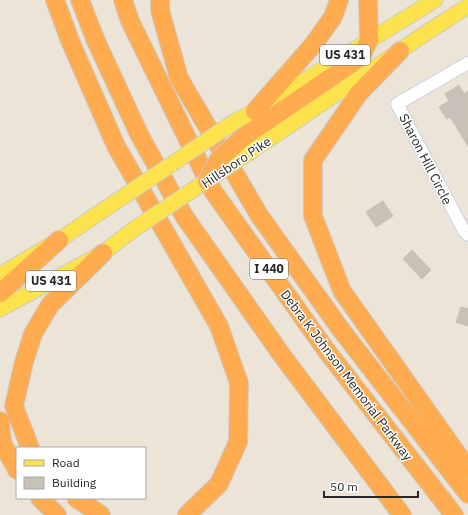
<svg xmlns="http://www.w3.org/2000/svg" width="468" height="515" viewBox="0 0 468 515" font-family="'IBM Plex Sans',sans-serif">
  <rect width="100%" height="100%" fill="#ece5d7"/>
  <g fill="#c7c1b7" stroke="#c7c1b1">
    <polygon points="459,85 464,94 468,91 468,146 450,117 447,119 439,107 449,101 445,94"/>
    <polygon points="383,201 393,216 376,227 366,212"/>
    <polygon points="412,250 431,270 422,279 403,259"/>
    <polygon points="461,307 468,309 468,326 456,322"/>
  </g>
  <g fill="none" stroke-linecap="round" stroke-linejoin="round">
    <g stroke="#cccfe2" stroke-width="14">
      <polyline id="minor" points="468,63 397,104 464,231 468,235"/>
    </g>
    <g stroke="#cbcbcb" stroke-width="17">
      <g id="major">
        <polyline points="234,122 255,111 435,0"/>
        <polyline points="250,152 426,33 468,6"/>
        <polyline points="0,275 59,240 117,201"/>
        <polyline points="0,309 103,253 134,229"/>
      </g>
    </g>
    <g stroke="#cbcbcb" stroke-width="20">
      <g id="highway">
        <polyline points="55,0 71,43 116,146 219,326 239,383 238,442 219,484 187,515"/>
        <polyline points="80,0 96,41 139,134 184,216 281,354 402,515"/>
        <polyline points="123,0 130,21 213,191 326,350 454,515"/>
        <polyline points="160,0 160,10 179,78 259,215 342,331 468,494"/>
        <polyline points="400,51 359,93 313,160 313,216 342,291 468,469"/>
        <polyline points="255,111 313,45 333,17 339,0"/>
        <polyline points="242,138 361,57 369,40 368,0"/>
        <polyline points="0,293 59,240"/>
        <polyline points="0,421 2,442"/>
        <polyline points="0,439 17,470"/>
        <polyline points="30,448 14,406 24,362 33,334 50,305 103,253"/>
        <polyline points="40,498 57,515"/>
        <polyline points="76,498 101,515"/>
      </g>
    </g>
    <use href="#minor" stroke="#fff" stroke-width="12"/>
    <use href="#major" stroke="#fce24c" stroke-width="15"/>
    <use href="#highway" stroke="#ffab4f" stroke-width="18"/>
    <g stroke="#cbcbcb" stroke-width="17" stroke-linecap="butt">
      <g id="major-bridge">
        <polyline points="117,201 234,122"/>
        <polyline points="134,229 250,152"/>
      </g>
    </g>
    <g stroke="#cbcbcb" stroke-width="20" stroke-linecap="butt">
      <polyline id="highway-bridge" points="207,181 219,159 242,138"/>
    </g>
    <use href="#major-bridge" stroke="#fce24c" stroke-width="15"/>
    <use href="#highway-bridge" stroke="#ffab4f" stroke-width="18"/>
  </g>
  <g text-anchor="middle" stroke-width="3" stroke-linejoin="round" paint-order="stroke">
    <g fill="#fff" stroke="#686868" stroke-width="1">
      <rect x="320" y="45" width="50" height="20" rx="3"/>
      <rect x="250" y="259" width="38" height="20" rx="3"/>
      <rect x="26" y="271" width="50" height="20" rx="3"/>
    </g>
    <g font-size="12" font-weight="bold" fill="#272727">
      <text x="345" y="59">US 431</text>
      <text x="269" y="273">I 440</text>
      <text x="51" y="285">US 431</text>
    </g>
    <g font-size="13" fill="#272727" stroke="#fff">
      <text transform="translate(426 159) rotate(63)" y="5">Sharon Hill Circle</text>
      <text transform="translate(236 162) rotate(-34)" y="5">Hillsboro Pike</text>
      <text transform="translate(347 375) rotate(53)" y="5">Debra K Johnson Memorial Parkway</text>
    </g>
  </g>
  <rect x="16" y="447" width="130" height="52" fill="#ffffff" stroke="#a9a9a9"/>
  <rect x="24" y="460" width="20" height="6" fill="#fce24c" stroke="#a9a9a9"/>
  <text x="52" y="467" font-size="12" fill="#272727">Road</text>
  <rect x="24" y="477" width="20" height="12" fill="#c7c1b7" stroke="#a9a9a9"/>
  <text x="52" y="487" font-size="12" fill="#272727">Building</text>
  <path d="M324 491v6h94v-6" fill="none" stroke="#272727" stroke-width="2"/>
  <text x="330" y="491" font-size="12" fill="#272727" stroke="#ffffff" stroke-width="3" paint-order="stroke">50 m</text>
</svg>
